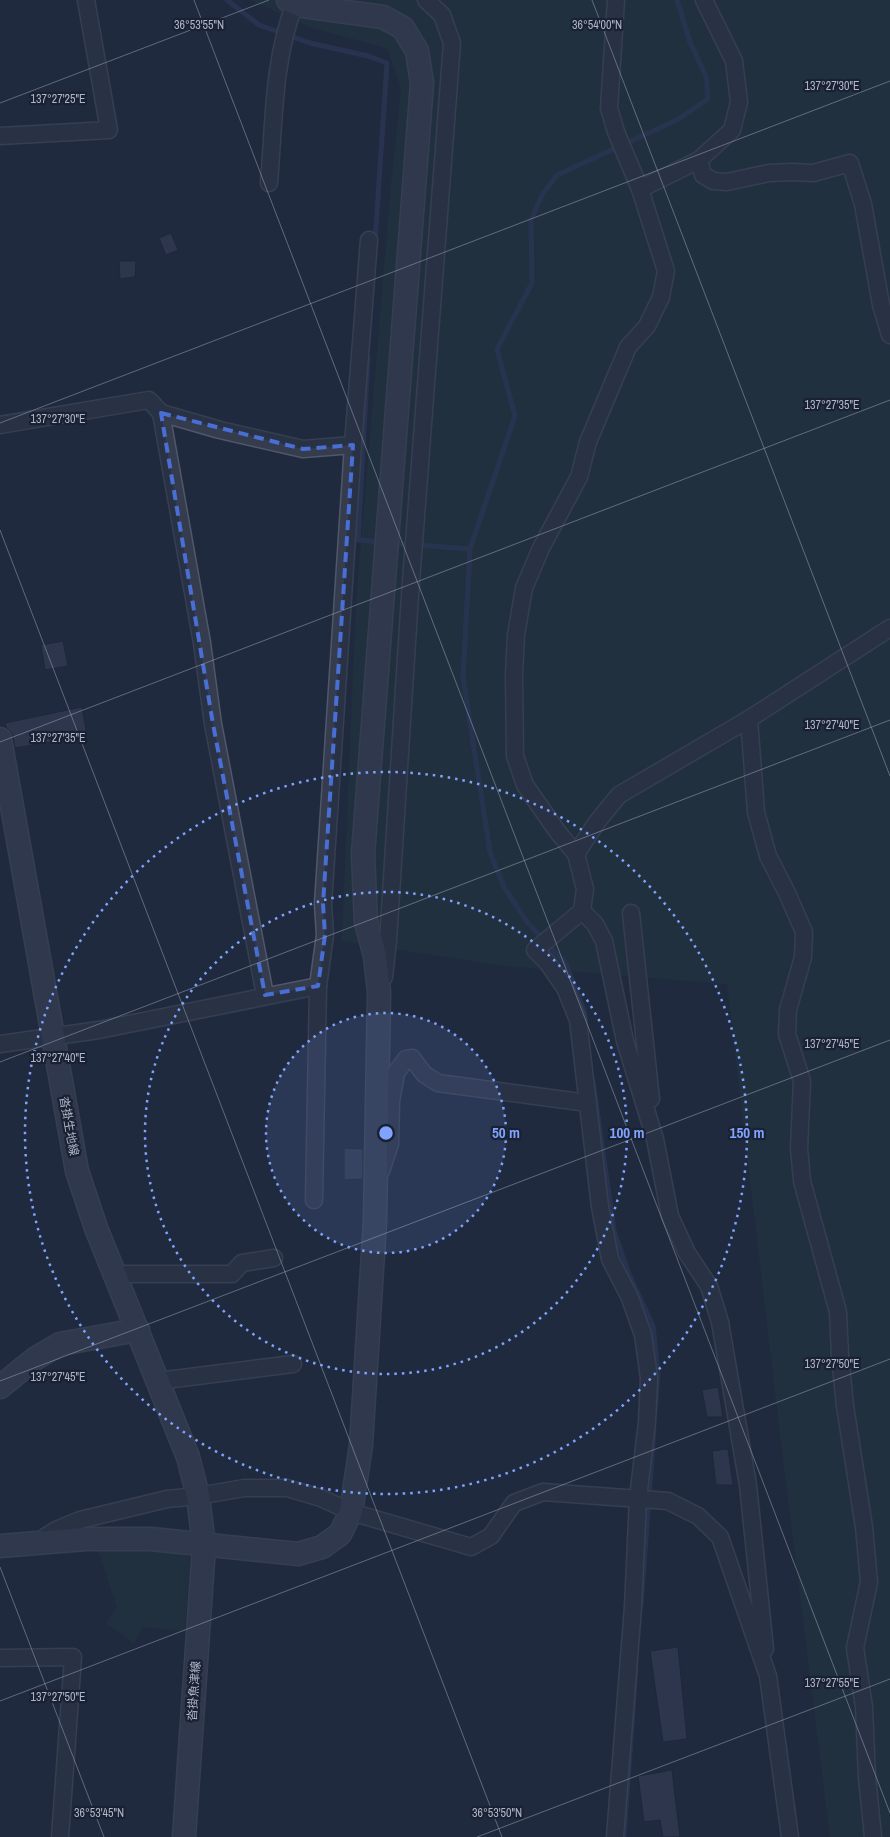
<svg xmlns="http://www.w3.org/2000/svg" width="890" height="1837" viewBox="0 0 890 1837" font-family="'Archivo Narrow','Noto Sans JP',sans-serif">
  <rect width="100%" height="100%" fill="#202a3e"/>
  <g fill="#22393f">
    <polygon points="251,0 890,0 890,1837 830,1837 779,1426 727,984 505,966 342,941 356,603 391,185 401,88 387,48 312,28"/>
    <polygon points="98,1549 187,1552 190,1560 185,1631 142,1627 134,1643 106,1623 117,1607"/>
  </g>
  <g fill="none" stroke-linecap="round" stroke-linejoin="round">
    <g stroke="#314065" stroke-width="5">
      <polyline points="227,0 259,25 310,43 368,56 387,63 375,242"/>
      <polyline points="368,358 358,540 382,542"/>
      <polyline points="393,543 470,549"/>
      <polyline points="585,1018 584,1011 566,964 527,922 504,887 490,852 463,677 470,549 515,416 497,349 532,283 531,220 542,195 557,175 677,120 708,99 706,76 690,42 677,0"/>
      <polyline points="593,1081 614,1231 628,1272 653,1326 658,1374 655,1413"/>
      <polyline points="641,1605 654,1429"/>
      <polyline points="624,1837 636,1668"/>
    </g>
  </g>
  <g fill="#3c465f" stroke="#1c2335">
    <polygon points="171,233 178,250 166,255 159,238"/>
    <polygon points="119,261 136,261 135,277 120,279"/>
    <polygon points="63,641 68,666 45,670 41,645"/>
    <polygon points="82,707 87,736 15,748 13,736 10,731 6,727 5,723"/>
    <polygon points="344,1148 363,1149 363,1179 344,1180"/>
    <polygon points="718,1387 723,1417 707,1417 702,1390"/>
    <polygon points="728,1449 733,1485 716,1485 712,1451"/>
    <polygon points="678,1647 687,1739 663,1742 650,1651"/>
    <polygon points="672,1770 680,1837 663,1837 660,1820 644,1822 638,1776"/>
  </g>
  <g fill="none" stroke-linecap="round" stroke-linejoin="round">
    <g stroke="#505769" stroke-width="19">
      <g id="street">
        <polyline points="0,136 109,130 86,0"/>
        <polyline points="699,160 732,130 739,102 734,61 704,0"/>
        <path d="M269,183C274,122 273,60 295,3"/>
        <polyline points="640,189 699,160 703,175 713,181 727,182 769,173 792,172 813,173 850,163 863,204 881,305 890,335"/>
        <polyline points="161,413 220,430 303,449 353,445 323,904 325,935 318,986 314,1200"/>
        <polyline points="0,425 149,400 161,413 202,643 213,724 265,995"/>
        <polyline points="353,445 369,240"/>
        <polyline points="749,719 890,628"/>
        <polyline points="576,854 597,822 619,795 749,719 756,812 768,856 787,893 804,932 803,957 788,1010 787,1034 802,1081 799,1148 802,1181 838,1312 840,1356 845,1406 864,1527 869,1582 855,1648 864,1707 867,1777 873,1837"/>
        <polyline points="582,911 595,924 604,941 625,1041 655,1139 670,1216 687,1253 709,1286 720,1322 748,1485 765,1649"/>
        <polyline points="631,913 651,1099"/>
        <polyline points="384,977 388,941 410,595 452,43 442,15 426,0"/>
        <polyline points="0,1044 99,1030 318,986"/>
        <polyline points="381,1171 390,1144 391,1101 396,1073 406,1059 412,1058 424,1074 438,1083 588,1103"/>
        <polyline points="115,1274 232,1274 242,1263 274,1258"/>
        <polyline points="158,1381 293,1364"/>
        <polyline points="39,1541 56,1530 80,1520 167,1499 198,1496 244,1488 287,1488 321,1498 351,1512 471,1547 491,1536 514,1503 543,1492 668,1501 698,1516 720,1537 768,1676 790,1837"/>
        <polyline points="0,1658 73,1657 60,1837"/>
        <polyline points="615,1837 633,1607 638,1498 647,1422 649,1378 643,1335 630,1298 610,1259 600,1207 578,1020 565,988 547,962 535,950 582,911 585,889 576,854 557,831 525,785 515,756 514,675 516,635 524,588 541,548 579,477 588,442 628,347 647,326 661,297 666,271 640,189 616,132 609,108 616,0"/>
      </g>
    </g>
    <g stroke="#505769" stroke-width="25">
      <g id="secondary">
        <polyline points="0,739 77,1171 96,1228 188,1457 198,1496 204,1546 184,1837"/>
        <polyline points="0,1387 36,1358 60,1344 138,1330"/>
        <polyline points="0,1546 86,1539 151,1539 298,1554 322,1547 340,1534 351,1512 361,1445 375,1221 379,992 375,956 366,922 363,854 422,83 417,51 403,28 383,17 303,6 288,0"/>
      </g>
    </g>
    <use href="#street" stroke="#343c4e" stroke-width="16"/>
    <use href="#secondary" stroke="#424a61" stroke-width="22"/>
  </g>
  <path d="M0 0H890V1837H0ZM161,413L303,449L353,445L323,904L325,935L318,986L265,995L213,724Z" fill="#202a3e" fill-opacity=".55" fill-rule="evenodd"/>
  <path fill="none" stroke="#496ed4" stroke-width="4" stroke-dasharray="10 6" stroke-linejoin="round" d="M161,413L303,449L353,445L323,904L325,935L318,986L265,995L213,724Z"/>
  <path fill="none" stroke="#b0b7ca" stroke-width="1" stroke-opacity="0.45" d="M194,0L890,1813M592,0L890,776M0,103L269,0M0,423L890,81M0,530L502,1837M0,742L890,400M0,1062L890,720M0,1381L890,1040M0,1567L104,1837M0,1701L890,1359M477,1837L890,1679"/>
  <circle cx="386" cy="1133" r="120" fill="#7fa3ff" fill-opacity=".12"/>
  <g fill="none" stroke="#7fa3ff" stroke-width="2.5" stroke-dasharray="2.5 5">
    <circle cx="386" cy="1133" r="120"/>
    <circle cx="386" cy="1133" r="241"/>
    <circle cx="386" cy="1133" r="361"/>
  </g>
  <g text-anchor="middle" stroke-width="4.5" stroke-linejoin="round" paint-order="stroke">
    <g font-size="12" fill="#b0b7ca" stroke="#1a2133">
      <text transform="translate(69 1126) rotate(80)" y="4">沓掛生地線</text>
      <text transform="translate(194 1691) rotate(-86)" y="4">沓掛魚津線</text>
    </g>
  </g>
  <g font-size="12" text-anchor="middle" fill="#b0b7ca" stroke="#1a2133" stroke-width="4.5" stroke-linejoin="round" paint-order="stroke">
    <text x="597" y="29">36°54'00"N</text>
    <text x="199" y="29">36°53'55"N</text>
    <text x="832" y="90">137°27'30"E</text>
    <text x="58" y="103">137°27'25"E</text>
    <text x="832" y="409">137°27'35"E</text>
    <text x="58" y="423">137°27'30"E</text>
    <text x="832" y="729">137°27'40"E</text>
    <text x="58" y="742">137°27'35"E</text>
    <text x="832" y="1048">137°27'45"E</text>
    <text x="58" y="1062">137°27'40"E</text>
    <text x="832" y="1368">137°27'50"E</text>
    <text x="58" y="1381">137°27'45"E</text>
    <text x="832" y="1687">137°27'55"E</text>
    <text x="58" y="1701">137°27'50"E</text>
    <text x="99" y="1817">36°53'45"N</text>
    <text x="497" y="1817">36°53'50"N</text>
  </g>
  <circle cx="386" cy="1133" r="8" fill="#7fa3ff" stroke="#1a2133" stroke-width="2.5"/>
  <g font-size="15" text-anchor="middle" font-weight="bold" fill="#7fa3ff" stroke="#1a2133" stroke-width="4.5" stroke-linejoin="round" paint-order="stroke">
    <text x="506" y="1138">50 m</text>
    <text x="627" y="1138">100 m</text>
    <text x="747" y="1138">150 m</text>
  </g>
</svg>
